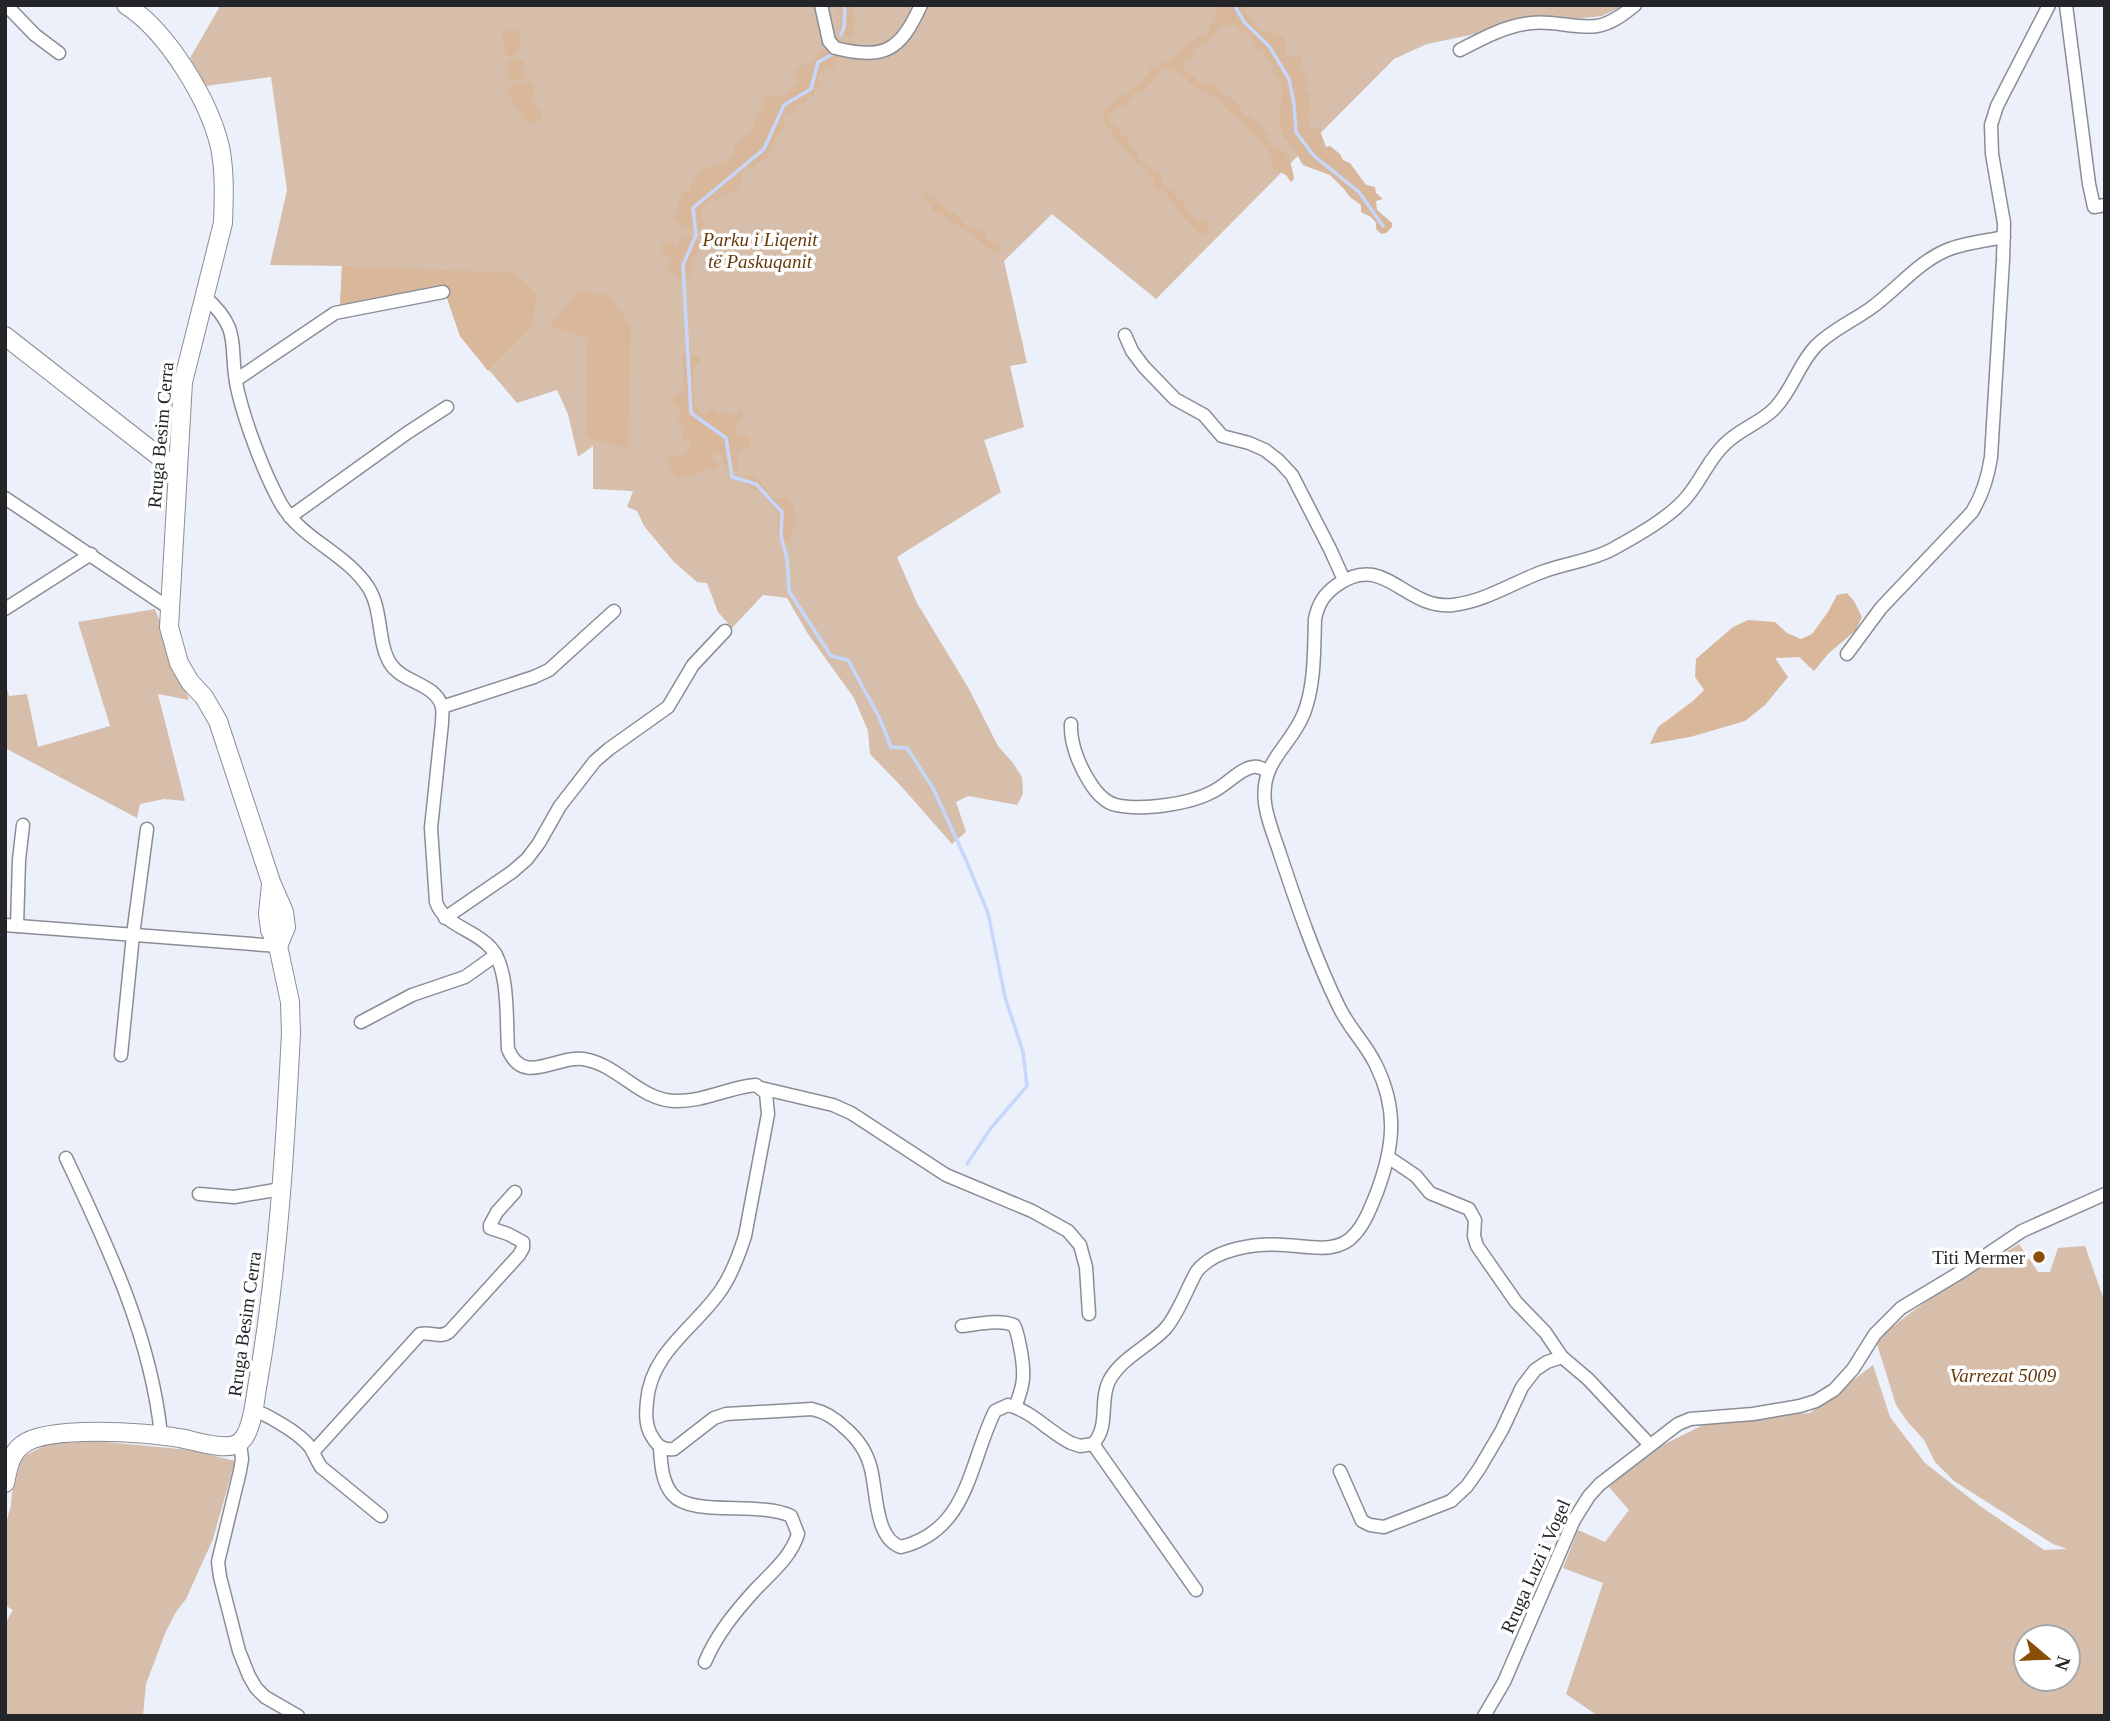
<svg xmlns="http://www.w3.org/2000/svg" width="2110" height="1721" viewBox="0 0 2110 1721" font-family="'Times New Roman',serif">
  <rect width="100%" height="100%" fill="#ecf0fa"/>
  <g fill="#d6beaa" fill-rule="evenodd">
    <polygon points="217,5 1625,5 1602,16 1503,27 1490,31 1427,44 1394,59 1156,299 1052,214 1004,261 1027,363 1010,366 1024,427 984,440 1001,492 897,557 917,603 969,689 998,746 1013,763 1022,777 1023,794 1017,805 968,796 956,802 966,832 952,844 901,786 870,754 868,731 854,698 808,634 787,598 763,595 732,628 718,612 707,583 697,582 674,562 644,526 637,511 627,507 633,491 593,489 593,446 578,457 568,414 557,390 517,403 460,336 444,289 340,306 342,266 270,265 287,190 271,77 206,86 190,58 219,8"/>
    <polygon points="155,609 189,700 158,694 185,801 164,799 140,804 137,818 5,748 5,682 9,696 27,694 38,747 110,726 78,622"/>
    <path d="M2019,1244L2038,1272H2050L2058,1248L2085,1246L2105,1303V1716H1598L1566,1694L1603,1583L1563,1568L1578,1530L1605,1542L1629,1510L1609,1487L1653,1450L1707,1423L1810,1413L1873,1365L1890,1417L1925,1463L1980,1506L2044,1550L2067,1549L2053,1544L1954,1481L1935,1462L1924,1440L1907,1421L1896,1405L1876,1341C1919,1302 1970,1274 2019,1244ZM2026,1637H2068V1679H2026Z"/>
    <polygon points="95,1441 191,1450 235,1461 213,1539 186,1599 176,1612 166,1631 146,1684 143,1716 5,1716 5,1624 13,1610 5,1605 5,1526 11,1506 12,1493 22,1457 48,1444"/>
  </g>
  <g fill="#d8b79a">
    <polygon points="838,5 853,5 853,14 856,24 853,27 855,33 850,37 839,33 841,15 837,9"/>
    <path d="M1217,5H1244C1248,20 1255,24 1265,34L1267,30L1285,38V57L1301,56L1303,58L1298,66L1299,71L1303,72L1309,82L1306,93H1312L1308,99L1310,105L1306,118L1309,119V128H1319L1326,147L1330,146L1340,154L1343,160L1350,163L1366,185L1375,187L1376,193L1383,199L1376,201L1377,210L1392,223V227L1386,233L1381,234L1376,229V223L1371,217L1361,212V205L1350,197L1344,189L1330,175L1303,165L1293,148L1282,135L1279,120L1282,94L1281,81L1272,70C1272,63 1269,59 1263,55V49L1259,50L1254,46L1251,37L1247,32L1243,34L1235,24L1220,26L1214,36L1208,39L1210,45L1201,44L1193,52L1192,59L1183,62L1182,67L1199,82L1215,85L1217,89L1236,102L1245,116H1251L1269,134L1265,138L1273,146C1288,148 1292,165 1294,179L1291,182L1286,175L1273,169L1271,155C1265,150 1265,146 1261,141C1258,138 1254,136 1252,133C1247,129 1246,123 1241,119C1233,112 1224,112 1221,100C1212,96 1202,92 1194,86C1183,78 1179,69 1164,69L1143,92H1137L1126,105L1116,108L1110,116L1109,122L1120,129L1121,135L1127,138L1131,148L1138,155V159C1148,162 1150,171 1161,174C1161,184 1165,189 1174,191C1176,199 1179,198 1184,204C1190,210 1191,216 1197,221L1203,219L1208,220L1209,227L1204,236L1200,235L1185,220L1166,193L1155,188L1154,178L1150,177L1145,168C1130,162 1127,144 1112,137V130L1106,128L1103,113L1106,107C1122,96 1142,86 1151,68L1158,67L1160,61L1167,62L1181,51L1183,47L1209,30L1211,23L1214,21Z"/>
    <polygon points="511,28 518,30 521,47 516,55 509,57 502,49 504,41 501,33"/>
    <path d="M827,45L840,53L833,69H825L821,73H819L818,80L821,81V88H815V95L809,98L804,104L792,107L797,110L790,115L784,113L783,119L786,123L768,153L770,157L756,164L754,168L750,167L744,170L740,184L736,189L737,193L730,191L726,195H722L717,200L711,199L702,209L701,216L705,221L703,228L689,231L687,228L682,227L673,219L683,191H689C696,161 721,171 736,153L734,145C747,137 755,130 756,114L763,107V99H766L767,95H781L784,98L793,85L796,86L799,82L795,72C800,63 804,65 813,63L819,51L826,49Z"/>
    <polygon points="516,58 523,60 526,77 519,81 508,78 509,70 507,62"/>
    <polygon points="529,81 535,90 532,104 541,109 541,119 534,124 525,122 506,91 514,83 522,84"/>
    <path d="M921,193C933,194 942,203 949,213L954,212L964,224L980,229L987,235V240L998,243L1001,250L997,254L985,246L974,235L953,223L944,215L933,213L931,205Z"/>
    <polygon points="689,235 697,238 700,247 692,259 692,270 688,279 678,277 668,269 671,260 661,252 662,244 670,242 677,246 679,239"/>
    <polygon points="342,266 514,273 537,294 532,327 488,371 460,336 444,289 340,306"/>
    <polygon points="579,291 610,296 631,327 628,449 586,437 587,338 549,326"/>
    <path d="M683,354L701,357L700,363L693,367L694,405L703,415L708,410L714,408L719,413L728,411L733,417L742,409L743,419L735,422L738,436L745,435L750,438V448L737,451L738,470L728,473L723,463V455L714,452L712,459L718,462L714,471L705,468C695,477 689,479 676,477L670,467L668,457L685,455L690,447V438L682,439V430L685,428L675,419L683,417C680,409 675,406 671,399L677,394L684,393Z"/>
    <path d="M754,475L772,497L788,498L790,504H794L795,515L798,518L790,534V543H781C777,534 779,529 778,520C777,503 758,491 743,483L746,476Z"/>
    <polygon points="1847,593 1854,601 1862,617 1856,630 1829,653 1814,671 1799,657 1775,658 1788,677 1765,705 1745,721 1690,737 1650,744 1658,727 1693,701 1704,690 1695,677 1696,659 1733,627 1748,620 1775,622 1787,633 1801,639 1812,634 1828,612 1837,595"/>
  </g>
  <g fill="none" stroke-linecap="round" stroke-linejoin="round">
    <g stroke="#c7d7fc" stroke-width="3.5">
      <polyline points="1234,5 1245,23 1269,46 1289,79 1294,104 1296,132 1313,155 1359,192 1383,226"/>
      <polyline points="841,35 844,27 845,5"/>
      <polyline points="835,53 818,62 811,89 784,105 764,149 693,208 696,235 683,265 691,413 726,438 732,477 756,484 782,512 781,536 787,559 789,591 831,656 848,660 879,717 891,747 907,748 933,788 966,860 988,913 1005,997 1023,1052 1027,1086 991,1128 967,1164"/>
    </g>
    <g stroke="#8a8d96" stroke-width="15">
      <g id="street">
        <polyline points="6,5 35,35 59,53"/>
        <path d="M821,5L829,41L835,48C885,60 900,51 921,5"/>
        <polyline points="2066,5 2089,184 2094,207 2105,205"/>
        <path d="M1460,50C1483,38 1505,26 1531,23C1553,20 1575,29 1597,26C1611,24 1624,14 1635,5"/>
        <path d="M204,296C245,332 227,347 238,392C246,425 264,473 280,502C300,539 345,552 368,587C383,610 377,642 390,663C402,683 436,683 442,707C443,712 442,718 442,723L431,828L436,902C444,926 474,929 490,947C510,968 506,1021 508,1049C523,1087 557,1055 583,1059C618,1064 639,1100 675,1101C700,1102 724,1090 748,1086L756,1085L766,1093L768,1114L745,1236C739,1255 732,1274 721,1290C695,1328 651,1352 647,1401C646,1412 645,1422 650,1433C656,1444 661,1451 674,1449L714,1418L726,1414L812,1409C826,1412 835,1418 845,1428C858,1439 867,1452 871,1469C877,1493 875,1539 901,1547C969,1530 969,1463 995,1411L1008,1405C1032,1411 1049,1432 1071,1443L1080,1446L1093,1444C1110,1426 1099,1401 1109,1381C1121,1358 1148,1347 1165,1329C1178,1315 1187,1288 1197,1271C1216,1248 1256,1243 1285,1245C1308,1246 1338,1255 1355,1234C1365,1223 1371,1207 1377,1192C1394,1146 1398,1110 1376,1065C1366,1044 1349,1028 1339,1007C1315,958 1297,905 1280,854C1275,838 1267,820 1265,803C1260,760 1291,747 1304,713C1315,685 1314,649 1315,619C1318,604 1324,594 1337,585C1385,551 1404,610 1453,605C1486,601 1512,583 1542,572C1565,563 1591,561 1613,549C1636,536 1669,518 1686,498C1700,482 1708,461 1723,446C1737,430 1759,424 1774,409C1792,391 1798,365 1815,347C1830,331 1853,321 1871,308C1896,290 1918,262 1947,250C1964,243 1985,241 2004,237"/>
        <polyline points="1125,335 1132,351 1144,367 1175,399 1204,415 1222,436 1249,443 1265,450 1279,461 1292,475 1330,549 1344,580"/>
        <polyline points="236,380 335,313 443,292"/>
        <polyline points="5,498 169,608"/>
        <polyline points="290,517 407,433 447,407"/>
        <polyline points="5,609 91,554"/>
        <path d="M1847,654L1881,608L1972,512C1983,494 1988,477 1991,457L2003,260L2004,223L1992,154L1991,125L1997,106L2049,5"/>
        <polyline points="442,707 534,677 549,670 614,611"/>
        <path d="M1071,724C1070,743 1079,765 1089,781C1095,791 1103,802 1116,805C1141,811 1190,804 1212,792C1224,787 1241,768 1253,767C1259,766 1263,769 1268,772"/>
        <polyline points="445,918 512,872 527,859 539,843 560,806 595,761 609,749 668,707 693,665 725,631"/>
        <polyline points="5,925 278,946"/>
        <polyline points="17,926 19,860 23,825"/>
        <polyline points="361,1022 412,995 465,977 496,955"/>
        <polyline points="121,1055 133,935 147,829"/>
        <polyline points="761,1088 833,1105 851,1113 946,1175 1032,1211 1068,1231 1080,1245 1086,1267 1089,1314"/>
        <polyline points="1388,1157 1416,1176 1430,1193 1469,1209 1475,1220 1474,1236 1477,1246 1516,1302 1545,1332 1562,1357 1588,1379 1649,1444"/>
        <path d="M66,1158C108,1247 151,1336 161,1435"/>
        <polyline points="199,1194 234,1197 281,1189"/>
        <path d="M962,1326C979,1324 998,1319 1014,1325C1018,1333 1019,1342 1021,1352C1025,1375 1024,1385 1015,1407"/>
        <path d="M253,1409C269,1416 306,1436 313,1452C316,1458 317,1461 321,1467L381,1516"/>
        <polyline points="240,1443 242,1459 240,1471 218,1562 220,1577 239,1651 249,1676 256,1688 265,1697 298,1716"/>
        <polyline points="1093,1444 1196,1590"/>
        <path d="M660,1448C661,1464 662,1483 673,1495C692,1517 759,1501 791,1516L798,1534C791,1557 772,1572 755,1590C735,1612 717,1634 705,1662"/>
        <path d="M313,1452L420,1334C431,1331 439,1339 449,1332L519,1255L523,1248V1242L508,1234L490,1228V1225L497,1212L515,1192"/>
        <polyline points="1340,1471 1362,1521 1370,1525 1384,1527 1451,1501 1467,1486 1479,1469 1502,1430 1522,1387 1535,1370 1547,1362 1562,1357"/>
        <polyline points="1484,1716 1504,1682 1574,1520 1589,1496 1600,1484 1678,1424 1690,1419 1753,1414 1800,1406 1816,1401 1834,1390 1853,1369 1875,1334 1901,1308 1964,1270 2022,1231 2105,1194"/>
      </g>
    </g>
    <g stroke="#8a8d96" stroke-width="20">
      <g id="secondary">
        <path d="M126,5C167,31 209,100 220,147C225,172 224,198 223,223L183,382L169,627L179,663L190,682L204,697L218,721L271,882L284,912L286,927L278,946"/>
        <polyline points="5,336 161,458 177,466"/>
        <path d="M5,1483C8,1469 10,1454 22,1445C46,1425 147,1432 179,1438C194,1440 227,1453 240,1442C253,1432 255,1397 258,1382C278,1267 285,1150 291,1033L290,1002L278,946L270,930L268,914L271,884"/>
      </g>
    </g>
    <use href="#street" stroke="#fff" stroke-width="12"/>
    <use href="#secondary" stroke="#fff" stroke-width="18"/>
  </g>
  <circle fill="#894f08" stroke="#fff" stroke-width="2.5" cx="2039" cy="1257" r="7"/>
  <g text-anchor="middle" stroke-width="7" stroke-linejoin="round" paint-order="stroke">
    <g font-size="19" font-style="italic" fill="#663a0a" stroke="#fff">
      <text x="760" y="246">Parku i Liqenit<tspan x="760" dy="22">të Paskuqanit</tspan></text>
      <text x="2003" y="1382">Varrezat 5009</text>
    </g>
    <g font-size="19" fill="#242529" stroke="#fff">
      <text transform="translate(160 435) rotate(-85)" y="7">Rruga Besim Cerra</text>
      <text transform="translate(244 1324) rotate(-82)" y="7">Rruga Besim Cerra</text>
      <text transform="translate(1535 1566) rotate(-66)" y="7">Rruga Luzi i Vogel</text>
    </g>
    <g font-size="19" fill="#242529" stroke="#fff" text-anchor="end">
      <text x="2025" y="1264">Titi Mermer</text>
    </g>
  </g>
  <rect width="2110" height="1721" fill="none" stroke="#242529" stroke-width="14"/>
  <g transform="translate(2047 1658) rotate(109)"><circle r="33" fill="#ffffff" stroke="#a7a8a9" stroke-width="2"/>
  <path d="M0-5L12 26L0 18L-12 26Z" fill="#894f08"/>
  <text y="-10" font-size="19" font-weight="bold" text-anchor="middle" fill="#242529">N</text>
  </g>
</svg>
